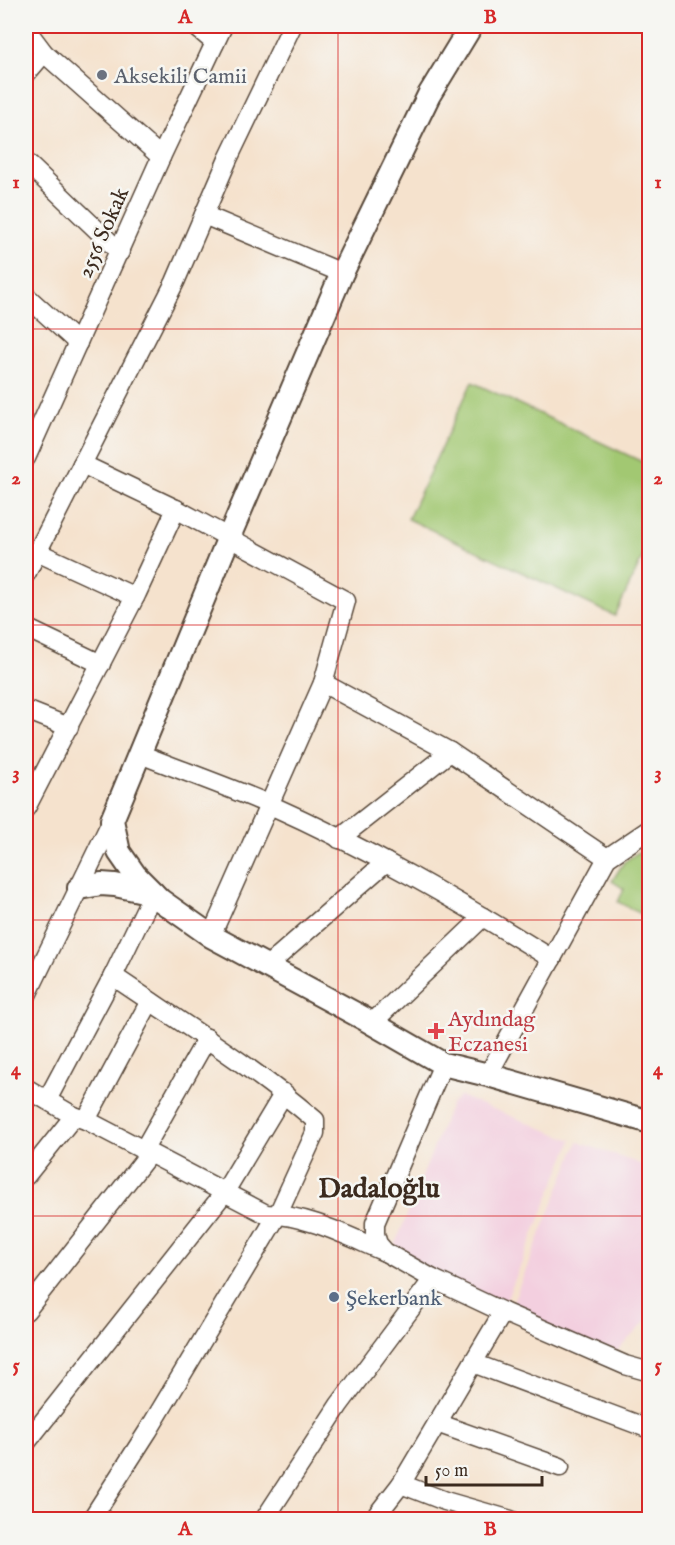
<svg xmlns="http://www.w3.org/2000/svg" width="675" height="1545" viewBox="0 0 675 1545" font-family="'IM FELL English',serif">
  <rect width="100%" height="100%" fill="#f6f6f2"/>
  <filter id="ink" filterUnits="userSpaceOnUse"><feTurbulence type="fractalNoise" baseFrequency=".0167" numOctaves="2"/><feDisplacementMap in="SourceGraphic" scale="12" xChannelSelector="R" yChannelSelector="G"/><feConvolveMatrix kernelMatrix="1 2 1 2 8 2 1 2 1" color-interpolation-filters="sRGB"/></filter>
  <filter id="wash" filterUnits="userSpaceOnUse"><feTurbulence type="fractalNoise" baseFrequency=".008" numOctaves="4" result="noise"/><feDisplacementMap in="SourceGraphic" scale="24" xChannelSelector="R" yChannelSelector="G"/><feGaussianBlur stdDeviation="1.35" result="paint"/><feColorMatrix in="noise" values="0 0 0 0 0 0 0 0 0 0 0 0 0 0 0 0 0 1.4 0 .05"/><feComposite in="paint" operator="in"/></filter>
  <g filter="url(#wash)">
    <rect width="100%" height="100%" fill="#f5e2cd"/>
    <g fill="#f3cfdf">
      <polygon points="460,1096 572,1140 504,1306 396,1257 395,1245 451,1104"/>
      <polygon points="578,1142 649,1167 649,1318 609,1359 510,1309"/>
    </g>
    <g fill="#a2c872" stroke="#6e7948" stroke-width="1.5">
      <polygon points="472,382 649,465 649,543 615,616 408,519"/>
      <polygon points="649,845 649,918 618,902 624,889 612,881 624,862"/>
    </g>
  </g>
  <g filter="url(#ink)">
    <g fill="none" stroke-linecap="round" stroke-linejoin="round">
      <g stroke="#574638" stroke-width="21">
        <g id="minor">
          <polyline points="195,26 215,43"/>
          <polyline points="26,29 44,53 161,157"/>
          <polyline points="26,74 44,53"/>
          <polyline points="26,162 120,252"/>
          <polyline points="204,215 342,273"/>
          <polyline points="26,296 78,343"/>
          <polyline points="26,458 161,157 223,26"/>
          <polyline points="82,464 176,509 346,601 323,683 211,936"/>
          <polyline points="37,552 135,597"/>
          <polyline points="26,574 175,282 228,159 292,26"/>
          <polyline points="26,628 101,664"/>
          <polyline points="323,683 450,752 607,858"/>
          <polyline points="26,710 69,727"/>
          <path d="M140,754C183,771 226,786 268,804C367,848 460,902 552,959"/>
          <polyline points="26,808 137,593 176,509"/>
          <polyline points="339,839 450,752"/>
          <polyline points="267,966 386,862"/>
          <polyline points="113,976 153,893"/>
          <polyline points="26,997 112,820"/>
          <polyline points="372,1023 483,917"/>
          <polyline points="443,1064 375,1223 375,1234 378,1244 385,1252 433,1279 503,1312 625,1365 650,1372"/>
          <polyline points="488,1075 607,858 650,829"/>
          <path d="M26,1088L74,1116L86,1120L266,1214C307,1215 347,1236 385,1252"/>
          <path d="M47,1100L113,976C182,1023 252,1066 315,1120V1133L278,1214L148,1431L91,1520"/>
          <polyline points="86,1120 150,1001"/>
          <polyline points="143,1151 207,1038"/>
          <polyline points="26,1176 74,1116"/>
          <polyline points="26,1311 149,1154"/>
          <polyline points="473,1363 647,1428"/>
          <polyline points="437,1423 560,1467"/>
          <polyline points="26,1443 224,1193 284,1093"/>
          <polyline points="401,1484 445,1501 511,1520"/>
          <polyline points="264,1520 339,1405 433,1279"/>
          <polyline points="373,1520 401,1484 503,1312"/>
        </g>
      </g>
      <g stroke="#574638" stroke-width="26">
        <g id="tertiary">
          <polyline points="471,26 429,95 342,273 229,537 112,820 119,852 135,875 160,900 211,936 363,1018 443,1064 488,1075 650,1122"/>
          <polyline points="79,888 101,884 115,885 153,893"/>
        </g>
      </g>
      <use href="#minor" stroke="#fff" stroke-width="18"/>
      <use href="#tertiary" stroke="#fff" stroke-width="22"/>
    </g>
  </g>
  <path fill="none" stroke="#d62828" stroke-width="1.5" stroke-opacity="0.55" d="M338,26V1520M26,329H650M26,625H650M26,920H650M26,1216H650"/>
  <circle fill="#6b7280" stroke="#f6f6f2" stroke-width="2" cx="102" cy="75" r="6"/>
  <path fill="#e0444e" stroke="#f6f6f2" stroke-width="2" d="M433 1022h6v6h6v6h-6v6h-6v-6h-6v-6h6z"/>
  <circle fill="#5c6f8a" stroke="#f6f6f2" stroke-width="2" cx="334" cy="1297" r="6"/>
  <g text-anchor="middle" stroke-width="5" stroke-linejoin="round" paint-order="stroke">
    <g font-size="22" fill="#5b616d" stroke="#f6f6f2" text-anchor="start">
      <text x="114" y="83">Aksekili Camii</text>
    </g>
    <g font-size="22" fill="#3b2a1e" stroke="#f6f6f2">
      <text transform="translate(102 232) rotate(-66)" y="8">2556 Sokak</text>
    </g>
    <g font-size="22" fill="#be3a42" stroke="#f6f6f2" text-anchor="start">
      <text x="448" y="1026">Aydındag<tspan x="448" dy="25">Eczanesi</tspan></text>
    </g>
    <g font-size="22" fill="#4e5e75" stroke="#f6f6f2" text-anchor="start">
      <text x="346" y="1305">Şekerbank</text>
    </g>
    <g font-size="28" font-weight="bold" fill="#3b2a1e" stroke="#f6f6f2">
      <text x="379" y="1197">Dadaloğlu</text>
    </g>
  </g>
  <rect width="675" height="1545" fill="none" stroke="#f6f6f2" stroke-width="66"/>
  <path d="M426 1476v9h116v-9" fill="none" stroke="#3b2a1e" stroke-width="3"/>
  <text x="435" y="1476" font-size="18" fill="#3b2a1e" stroke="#f6f6f2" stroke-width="4.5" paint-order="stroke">50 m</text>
  <rect x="33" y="33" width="609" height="1479" fill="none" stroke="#d62828" stroke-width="2"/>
  <g font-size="20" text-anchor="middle" font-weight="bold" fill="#d62828">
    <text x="185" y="23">A</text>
    <text x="490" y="23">B</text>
    <text x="16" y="188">1</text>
    <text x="658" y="188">1</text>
    <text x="16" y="484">2</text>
    <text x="658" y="484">2</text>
    <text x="16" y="779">3</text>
    <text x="658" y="779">3</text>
    <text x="16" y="1075">4</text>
    <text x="658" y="1075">4</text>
    <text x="16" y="1371">5</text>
    <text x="658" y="1371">5</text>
    <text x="185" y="1535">A</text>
    <text x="490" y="1535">B</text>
  </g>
</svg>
